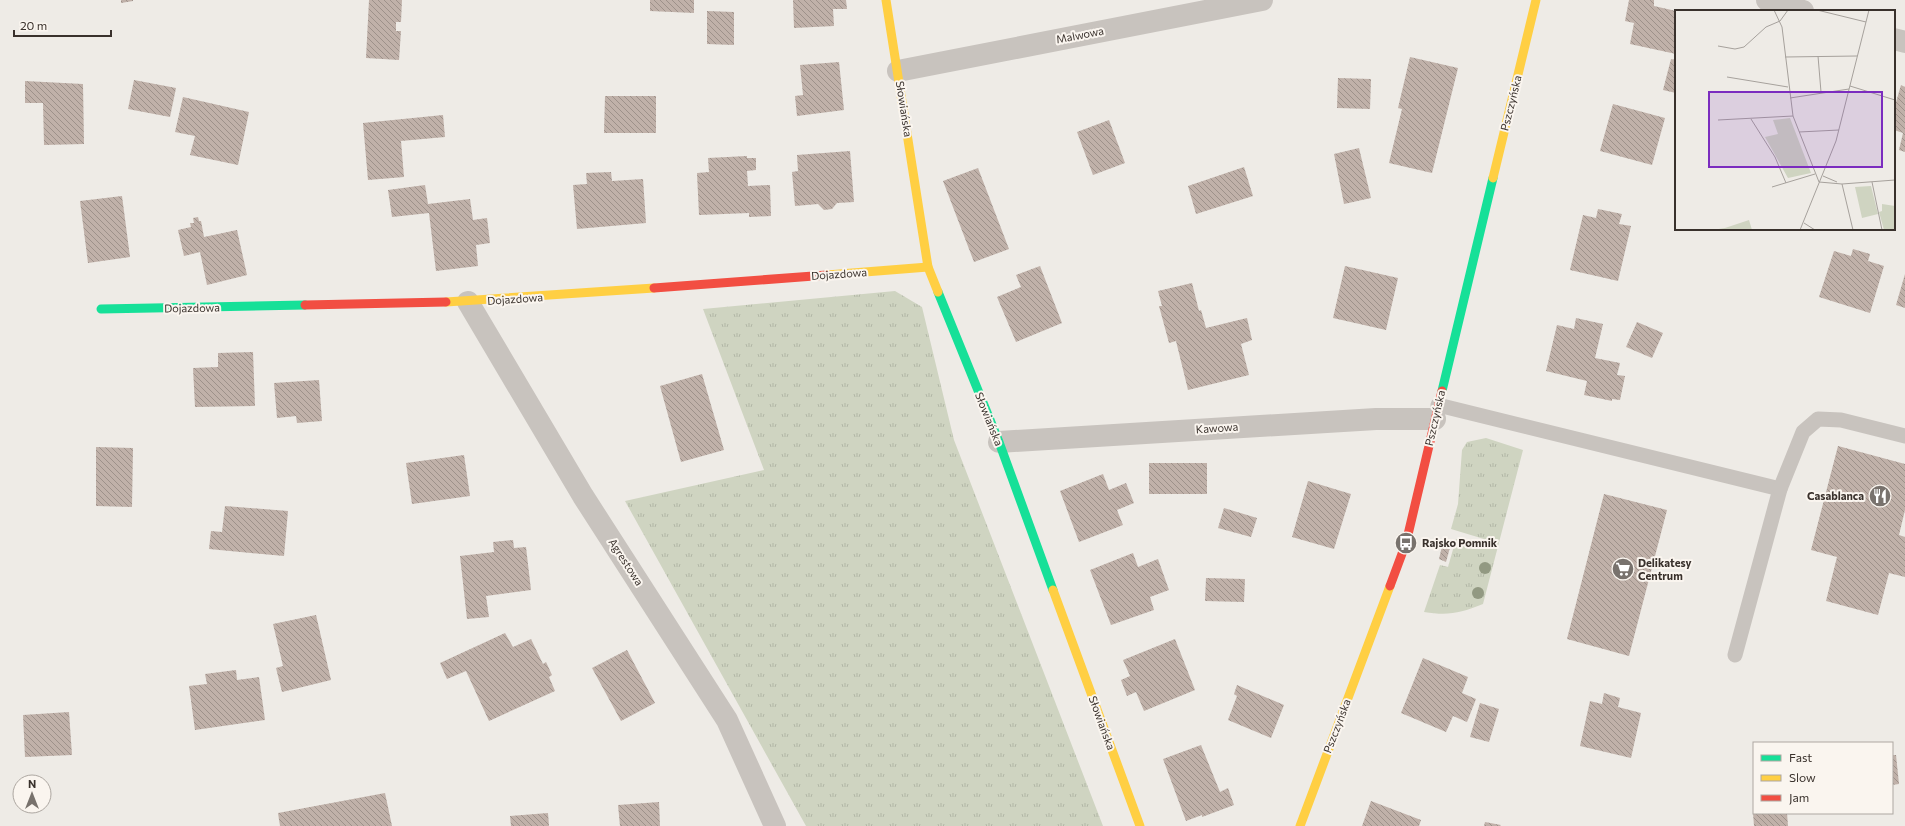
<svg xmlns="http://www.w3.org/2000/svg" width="1905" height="826" viewBox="0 0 1905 826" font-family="Commissioner,sans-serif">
  <defs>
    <pattern id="grass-tufts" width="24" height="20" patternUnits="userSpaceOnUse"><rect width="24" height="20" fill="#cfd4c1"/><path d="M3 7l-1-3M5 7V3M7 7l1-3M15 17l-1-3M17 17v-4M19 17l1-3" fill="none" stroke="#b2b6a6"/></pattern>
    <pattern id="building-back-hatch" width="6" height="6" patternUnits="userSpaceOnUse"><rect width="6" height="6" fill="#c0b1a9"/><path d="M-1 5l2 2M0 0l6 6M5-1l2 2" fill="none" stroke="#9d918a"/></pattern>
  </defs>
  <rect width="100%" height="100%" fill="#eeebe6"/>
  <g fill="url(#grass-tufts)">
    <polygon points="895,291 922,307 954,440 1103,826 806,826 625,501 764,470 703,309"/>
    <path d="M1486,438L1523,450L1483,604C1460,613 1449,616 1424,612L1440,565L1448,567L1456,539L1482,547L1484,539L1451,529L1458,504L1462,450L1467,442Z"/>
  </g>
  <g fill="url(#building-back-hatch)">
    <polygon points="121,0 133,0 133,1 121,3"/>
    <polygon points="369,0 402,0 401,22 396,22 396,31 401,31 399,60 366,58"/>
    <polygon points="650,0 694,0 694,13 650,11"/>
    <polygon points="793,0 846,0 847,9 833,9 834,26 794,28"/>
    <polygon points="1629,0 1654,0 1654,6 1676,11 1676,54 1630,44 1634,23 1625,21"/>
    <polygon points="707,11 734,12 734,45 707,44"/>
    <polygon points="1410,57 1458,68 1432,173 1389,163 1402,109 1398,108"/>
    <polygon points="1671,59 1676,60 1676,93 1663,90"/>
    <polygon points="839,62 844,110 797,116 795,96 803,95 800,65"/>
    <polygon points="1338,78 1371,79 1370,109 1337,108"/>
    <polygon points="134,80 176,88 170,117 128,109"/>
    <polygon points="25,81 83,84 84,144 44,145 43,103 25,103"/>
    <polygon points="1901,85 1905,87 1905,152 1899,150 1903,133 1894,130 1894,109"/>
    <polygon points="605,96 656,96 656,133 604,133"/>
    <polygon points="183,97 249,112 238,165 190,155 195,136 175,132"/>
    <polygon points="1613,104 1665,118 1652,165 1600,151"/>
    <polygon points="443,115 445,137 401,141 404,177 368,180 363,123"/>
    <polygon points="1109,120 1125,163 1093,175 1077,132"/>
    <polygon points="1359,148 1371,198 1344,204 1334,154"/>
    <polygon points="850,151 854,202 837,203 832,209 824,210 818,204 795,206 792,172 798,171 797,155"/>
    <polygon points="747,156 747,158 756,158 756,170 747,171 748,186 770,185 771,216 749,217 749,213 699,215 697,173 709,172 708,158"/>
    <polygon points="1244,167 1253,196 1196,214 1188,186"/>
    <polygon points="978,168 1009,249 974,262 943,181"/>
    <polygon points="611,172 612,181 643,179 646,223 577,229 573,185 587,184 586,173"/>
    <polygon points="425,185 428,204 470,199 473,220 487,218 490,243 476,245 478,266 436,271 429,213 392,217 388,190"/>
    <polygon points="122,196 130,257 88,263 80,201"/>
    <polygon points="1598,209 1622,214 1619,224 1631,226 1618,281 1570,270 1583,215 1596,218"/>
    <polygon points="198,217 199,221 201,221 204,237 237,230 247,275 207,285 200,252 184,256 178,230 191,227 190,223 194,223 193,218"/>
    <polygon points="1853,249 1870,254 1868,261 1884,266 1870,313 1819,297 1834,251 1851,256"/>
    <polygon points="1040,266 1062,323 1016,342 997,297 1021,287 1016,275"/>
    <polygon points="1345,266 1398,278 1386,330 1333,318"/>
    <polygon points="1905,274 1905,308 1896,305"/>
    <polygon points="1192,283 1199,311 1201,310 1206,328 1247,318 1252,340 1241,344 1249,375 1188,390 1176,341 1169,343 1159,306 1162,306 1158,291"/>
    <polygon points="1576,318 1603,324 1595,358 1620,363 1617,375 1625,376 1620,400 1612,399 1612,401 1584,395 1587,381 1546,371 1557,325 1574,329"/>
    <polygon points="1637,322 1663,333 1652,358 1626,347"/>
    <polygon points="253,352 255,406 195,407 193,368 218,367 218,353"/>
    <polygon points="702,374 724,450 681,462 660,386"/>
    <polygon points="319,380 322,421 297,423 296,416 277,418 274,383"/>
    <polygon points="1838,446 1905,464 1905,510 1899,535 1905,537 1905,577 1889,573 1878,615 1826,601 1837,557 1811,550"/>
    <polygon points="96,447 133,448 132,507 96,506"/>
    <polygon points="464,455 470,496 412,504 406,463"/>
    <rect x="1149" y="463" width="58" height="31"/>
    <polygon points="1103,474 1109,490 1126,483 1134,503 1117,510 1123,525 1079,542 1060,491"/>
    <polygon points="1308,481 1351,494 1334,549 1292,537"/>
    <polygon points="1604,494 1667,510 1629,656 1567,639"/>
    <polygon points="225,506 288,511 284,556 209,549 211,531 222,532"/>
    <polygon points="1224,508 1257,518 1251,537 1218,528"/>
    <polygon points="513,540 514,548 526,547 531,590 486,596 489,617 467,619 460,556 494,552 493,542"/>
    <polygon points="1443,542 1451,544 1446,562 1439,559"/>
    <polygon points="1133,553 1138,567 1158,559 1169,590 1150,597 1154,610 1111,625 1090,570"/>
    <polygon points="1206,578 1245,579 1244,602 1205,601"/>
    <polygon points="316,615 331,680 282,692 276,668 283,666 273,624"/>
    <polygon points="505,633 513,647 531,639 543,664 546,662 552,675 549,677 555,691 489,721 466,671 447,679 440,663"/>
    <polygon points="1175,639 1195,690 1144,711 1136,692 1127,696 1121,680 1130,676 1123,660"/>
    <polygon points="627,650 655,703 621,721 592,668"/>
    <polygon points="1423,658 1468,677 1462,693 1476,699 1467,722 1453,716 1446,732 1401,713"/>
    <polygon points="236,670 237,680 259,677 265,720 195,730 189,686 207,684 205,674"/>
    <polygon points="1237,685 1284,705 1271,738 1228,720 1237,696 1234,694"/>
    <polygon points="1604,693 1620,698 1618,707 1641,713 1631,758 1580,746 1590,701 1602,704"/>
    <polygon points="1480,703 1499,709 1489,742 1470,737"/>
    <polygon points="69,712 72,755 25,757 23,715"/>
    <polygon points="1201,745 1220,792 1228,788 1234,805 1202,817 1202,815 1186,821 1163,759"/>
    <polygon points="1892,755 1896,755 1899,784 1892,785"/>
    <polygon points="385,793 392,826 280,826 278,813"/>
    <polygon points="1371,801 1421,820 1419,826 1362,826"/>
    <polygon points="659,802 660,826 620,826 618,805"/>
    <polygon points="548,813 549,826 511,826 510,816"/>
    <polygon points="1753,813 1787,813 1788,826 1754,826"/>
    <polygon points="1485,822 1501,825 1500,826 1484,826"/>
  </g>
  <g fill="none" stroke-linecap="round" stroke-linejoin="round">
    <g stroke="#c8c3be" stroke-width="15">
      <polyline points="1438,405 1780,489 1735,655"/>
      <polyline points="1780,489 1803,432 1818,419 1841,420 1905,436"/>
    </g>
    <g stroke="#c8c3be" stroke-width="22">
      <polyline points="1767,0 1803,11"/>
      <polyline points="1894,39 1905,42"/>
      <polyline points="898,71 1262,0"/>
      <polyline points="468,302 583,496 727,720 775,826"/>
      <polyline points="999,442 1376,419 1435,419"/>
    </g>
    <g stroke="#16e098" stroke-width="9">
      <polyline points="938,292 999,442 1053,590"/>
      <polyline points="101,309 305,305"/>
      <polyline points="1442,391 1493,178"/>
    </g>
    <g stroke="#ffcf43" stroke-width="9">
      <polyline points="886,0 928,267 938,292"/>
      <polyline points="1493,178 1536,0"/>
      <polyline points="827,275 928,267"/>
      <polyline points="446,302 654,288"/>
      <polyline points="1053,590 1140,826"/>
      <polyline points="1300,826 1390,586"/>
    </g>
    <g stroke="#f24e42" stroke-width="9">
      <polyline points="654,288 827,275"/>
      <polyline points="305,305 446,302"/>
      <polyline points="1390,586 1406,543 1442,391"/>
    </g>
  </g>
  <g fill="#929982">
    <circle cx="1485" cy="568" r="6"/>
    <circle cx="1478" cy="593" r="6"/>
  </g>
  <defs>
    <g id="restaurant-disc" transform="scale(1.15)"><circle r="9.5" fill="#78726d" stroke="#faf5ef"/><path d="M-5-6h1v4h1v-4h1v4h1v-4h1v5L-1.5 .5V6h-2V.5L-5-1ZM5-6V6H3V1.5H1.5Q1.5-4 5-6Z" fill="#fff"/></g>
    <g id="bus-disc" transform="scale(1.15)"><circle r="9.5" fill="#78726d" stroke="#faf5ef"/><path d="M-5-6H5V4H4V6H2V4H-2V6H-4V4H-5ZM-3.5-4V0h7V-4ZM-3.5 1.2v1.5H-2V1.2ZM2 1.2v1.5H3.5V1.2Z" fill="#fff"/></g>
    <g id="supermarket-disc" transform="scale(1.15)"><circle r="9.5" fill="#78726d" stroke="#faf5ef"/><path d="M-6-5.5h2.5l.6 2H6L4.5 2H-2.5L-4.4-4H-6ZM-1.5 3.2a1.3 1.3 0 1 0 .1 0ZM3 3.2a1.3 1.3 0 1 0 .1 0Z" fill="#fff"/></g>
  </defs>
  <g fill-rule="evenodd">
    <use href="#restaurant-disc" x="1880" y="496"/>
    <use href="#bus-disc" x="1406" y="543"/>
    <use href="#supermarket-disc" x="1623" y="569"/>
  </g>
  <g text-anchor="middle" stroke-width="4" stroke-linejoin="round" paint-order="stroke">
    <g font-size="11" fill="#39312c" stroke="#faf5ef">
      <text transform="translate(1080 35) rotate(-11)" y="4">Malwowa</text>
      <text transform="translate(1511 103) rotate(-76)" y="4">Pszczyńska</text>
      <text transform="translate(904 109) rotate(81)" y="4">Słowiańska</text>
      <text transform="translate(839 274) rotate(-4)" y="4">Dojazdowa</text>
      <text transform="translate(515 299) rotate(-4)" y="4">Dojazdowa</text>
      <text transform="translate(192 308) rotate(-1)" y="4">Dojazdowa</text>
      <text transform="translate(1435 418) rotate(-77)" y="4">Pszczyńska</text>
      <text transform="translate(989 419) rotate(68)" y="4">Słowiańska</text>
      <text transform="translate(1217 428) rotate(-4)" y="4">Kawowa</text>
      <text transform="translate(626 562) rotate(57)" y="4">Agrestowa</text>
      <text transform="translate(1102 723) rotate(70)" y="4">Słowiańska</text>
      <text transform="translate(1337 726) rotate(-69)" y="4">Pszczyńska</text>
    </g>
    <g font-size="11" font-weight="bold" fill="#39312c" stroke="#faf5ef" text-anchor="start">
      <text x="1864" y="500" text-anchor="end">Casablanca</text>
      <text x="1422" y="547">Rajsko Pomnik</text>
      <text x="1638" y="567">Delikatesy<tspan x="1638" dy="13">Centrum</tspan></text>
    </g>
  </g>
  <g transform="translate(1675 10)">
    <rect width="220" height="220" fill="#eeebe6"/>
    <path d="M115,108L136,163L113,168L90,127L103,124L98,110ZM196,176L203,204L187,208L180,177Z" fill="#cfd4c1"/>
    <path d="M207,194L220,196V220H209L204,202L207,201ZM74,210L77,220H37L50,218Z" fill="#cfd4c1"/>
    <path fill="none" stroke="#a6a19c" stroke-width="1" d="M99,0L107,17L118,106L144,172L167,174L220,170M142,0L191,12M43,36L60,39L69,37L91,17L105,11L113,0M143,46L146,82M110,47L182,46M52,67L113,77M175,76L220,90M115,88L174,79M76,109L100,147L111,173M43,110L118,106M124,122L164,120M148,166L162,172M197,172L207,220M167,174L178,220M97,177L140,164M129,213L140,220M125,220L161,131L194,0"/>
    <path fill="#7b2cbf" fill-opacity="0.15" stroke="#7b2cbf" stroke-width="2" d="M34,82H207V157H34Z"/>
    <rect width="220" height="220" fill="none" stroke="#39312c" stroke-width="2"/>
  </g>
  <rect x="1753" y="742" width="140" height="72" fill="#faf5ef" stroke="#ada7a1"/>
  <rect x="1761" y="755" width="20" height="6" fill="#16e098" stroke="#ada7a1"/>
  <text x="1789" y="762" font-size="12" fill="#39312c">Fast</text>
  <rect x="1761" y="775" width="20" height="6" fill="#ffcf43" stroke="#ada7a1"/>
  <text x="1789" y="782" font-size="12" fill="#39312c">Slow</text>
  <rect x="1761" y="795" width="20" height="6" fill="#f24e42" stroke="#ada7a1"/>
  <text x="1789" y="802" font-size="12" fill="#39312c">Jam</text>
  <g transform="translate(32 794)"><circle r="19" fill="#faf5ef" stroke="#ada7a1"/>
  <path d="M0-3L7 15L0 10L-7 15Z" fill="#78726d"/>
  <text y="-6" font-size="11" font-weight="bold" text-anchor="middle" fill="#39312c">N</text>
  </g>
  <path d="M14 30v6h97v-6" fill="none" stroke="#39312c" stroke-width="2"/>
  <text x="20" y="30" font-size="12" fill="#39312c" stroke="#faf5ef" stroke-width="3" paint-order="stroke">20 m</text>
</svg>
